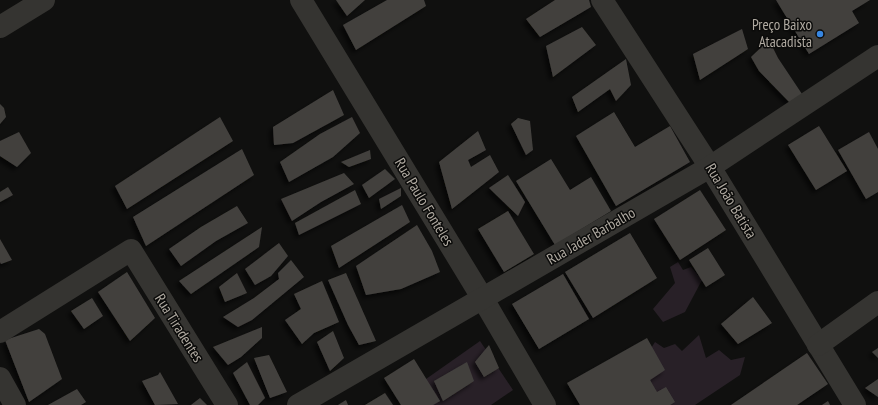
<svg xmlns="http://www.w3.org/2000/svg" width="878" height="405" viewBox="0 0 878 405" font-family="'PT Sans Narrow',sans-serif">
  <defs>
    <filter id="shadow"><feDropShadow dx="-3.5" dy="3.5" stdDeviation="2" flood-color="#0009"/></filter>
  </defs>
  <rect width="100%" height="100%" fill="#10100f"/>
  <g fill="#282027">
    <polygon points="678,262 683,270 691,267 702,280 685,312 663,322 653,309 675,283 670,267"/>
    <polygon points="699,335 706,358 719,350 731,360 745,357 740,375 695,405 658,405 641,364 655,342 664,348 675,344 682,351"/>
    <polygon points="480,341 513,390 491,405 424,405 426,379"/>
  </g>
  <g fill="#43413e" filter="url(#shadow)">
    <polygon points="336,0 365,0 347,16"/>
    <polygon points="387,0 424,0 426,6 356,50 343,25"/>
    <polygon points="555,0 589,0 591,7 540,37 526,19"/>
    <polygon points="776,0 870,0 852,11 859,23 809,54"/>
    <polygon points="582,27 596,45 553,77 546,46"/>
    <polygon points="742,29 748,49 700,80 693,54"/>
    <polygon points="769,40 778,58 806,100 792,105 759,71 751,57"/>
    <polygon points="626,59 631,85 616,101 610,89 578,112 572,97"/>
    <polygon points="333,90 344,115 293,143 274,145 273,127"/>
    <polygon points="0,104 4,108 6,117 0,124"/>
    <polygon points="614,112 635,147 670,126 690,162 616,206 576,136"/>
    <polygon points="220,117 233,141 127,209 115,186"/>
    <polygon points="352,117 360,133 333,157 289,182 280,162 320,134"/>
    <polygon points="518,118 530,121 533,150 526,155 511,124"/>
    <polygon points="819,126 847,171 816,190 788,145"/>
    <polygon points="478,131 486,150 468,160 471,167 490,155 499,172 452,209 439,162"/>
    <polygon points="19,132 31,153 17,167 0,156 0,141"/>
    <polygon points="869,132 878,149 878,192 866,199 838,150"/>
    <polygon points="242,149 254,175 146,246 133,217"/>
    <polygon points="370,150 371,159 349,167 341,162"/>
    <polygon points="551,159 570,190 591,177 611,211 555,245 516,181"/>
    <polygon points="385,169 395,179 369,198 362,185"/>
    <polygon points="344,173 354,184 321,202 292,221 281,199"/>
    <polygon points="508,175 525,202 518,216 489,188"/>
    <polygon points="8,187 13,195 0,202 0,192"/>
    <polygon points="401,188 401,196 381,209 379,199"/>
    <polygon points="355,190 361,204 299,235 295,223"/>
    <polygon points="700,190 726,230 680,260 654,219"/>
    <polygon points="402,205 410,222 339,268 331,246"/>
    <polygon points="237,206 248,223 216,241 181,266 169,249 201,227"/>
    <polygon points="508,211 534,254 504,272 478,229"/>
    <polygon points="417,225 432,251 440,272 401,289 366,295 356,266"/>
    <polygon points="262,227 259,247 191,294 179,281"/>
    <polygon points="630,233 657,278 593,318 565,272"/>
    <polygon points="0,239 12,260 1,264 0,262"/>
    <polygon points="279,243 288,256 271,276 255,285 245,269"/>
    <polygon points="708,248 725,275 706,287 689,260"/>
    <polygon points="291,260 304,277 252,320 238,327 223,317 254,298 279,279 278,273"/>
    <polygon points="127,272 155,318 130,341 98,292"/>
    <polygon points="237,273 247,293 225,302 219,287"/>
    <polygon points="346,273 376,341 359,345 348,325 328,280"/>
    <polygon points="563,274 589,319 539,349 512,304"/>
    <polygon points="322,281 339,322 314,333 302,344 285,320 301,309 294,294"/>
    <polygon points="753,297 772,323 738,344 721,324"/>
    <polygon points="92,298 103,316 84,329 71,311"/>
    <polygon points="262,327 262,338 241,357 228,365 213,347"/>
    <polygon points="39,329 45,334 62,379 29,402 5,340"/>
    <polygon points="333,331 344,358 330,371 317,342"/>
    <polygon points="647,338 665,370 650,380 657,392 666,387 675,402 670,405 580,405 567,383"/>
    <polygon points="489,345 499,368 484,377 475,362"/>
    <polygon points="878,348 878,358 872,352"/>
    <polygon points="807,353 828,384 797,405 731,405"/>
    <polygon points="269,355 287,392 270,398 254,358"/>
    <polygon points="414,359 440,401 433,405 401,405 384,378"/>
    <polygon points="247,362 265,398 258,405 250,405 233,373"/>
    <polygon points="467,362 474,381 443,401 434,381"/>
    <polygon points="160,372 178,404 155,405 142,381 158,375"/>
    <polygon points="878,379 878,397 865,388"/>
    <polygon points="77,389 86,402 81,405 48,405"/>
    <polygon points="385,393 393,405 365,405"/>
    <polygon points="200,398 207,405 191,405"/>
    <polygon points="346,400 348,405 338,405"/>
    <polygon points="828,401 830,405 822,405"/>
  </g>
  <g fill="none" stroke-linecap="round" stroke-linejoin="round">
    <g stroke="#353431" stroke-width="22">
      <polyline points="301,0 483,299 545,405"/>
      <polyline points="602,0 710,167 855,405"/>
      <polyline points="0,27 44,0"/>
      <polyline points="0,332 131,250 227,405"/>
      <polyline points="818,345 878,302"/>
      <polyline points="0,378 15,405"/>
      <polyline points="298,405 710,167 878,56"/>
    </g>
  </g>
  <circle fill="#3786e1" stroke="#0b0b0a" stroke-width="1.5" cx="820" cy="34" r="4"/>
  <g text-anchor="middle" stroke-width="3" stroke-linejoin="round" paint-order="stroke">
    <g font-size="15" fill="#b0aaa1" stroke="#0b0b0a" text-anchor="end">
      <text x="812" y="30">Preço Baixo<tspan x="812" dy="17">Atacadista</tspan></text>
    </g>
    <g font-size="15" fill="#b0aaa1" stroke="#0b0b0a">
      <text transform="translate(731 201) rotate(59)" y="5">Rua João Batista</text>
      <text transform="translate(424 202) rotate(59)" y="5">Rua Paulo Fonteles</text>
      <text transform="translate(591 236) rotate(-30)" y="5">Rua Jader Barbalho</text>
      <text transform="translate(179 328) rotate(58)" y="5">Rua Tiradentes</text>
    </g>
  </g>
</svg>
